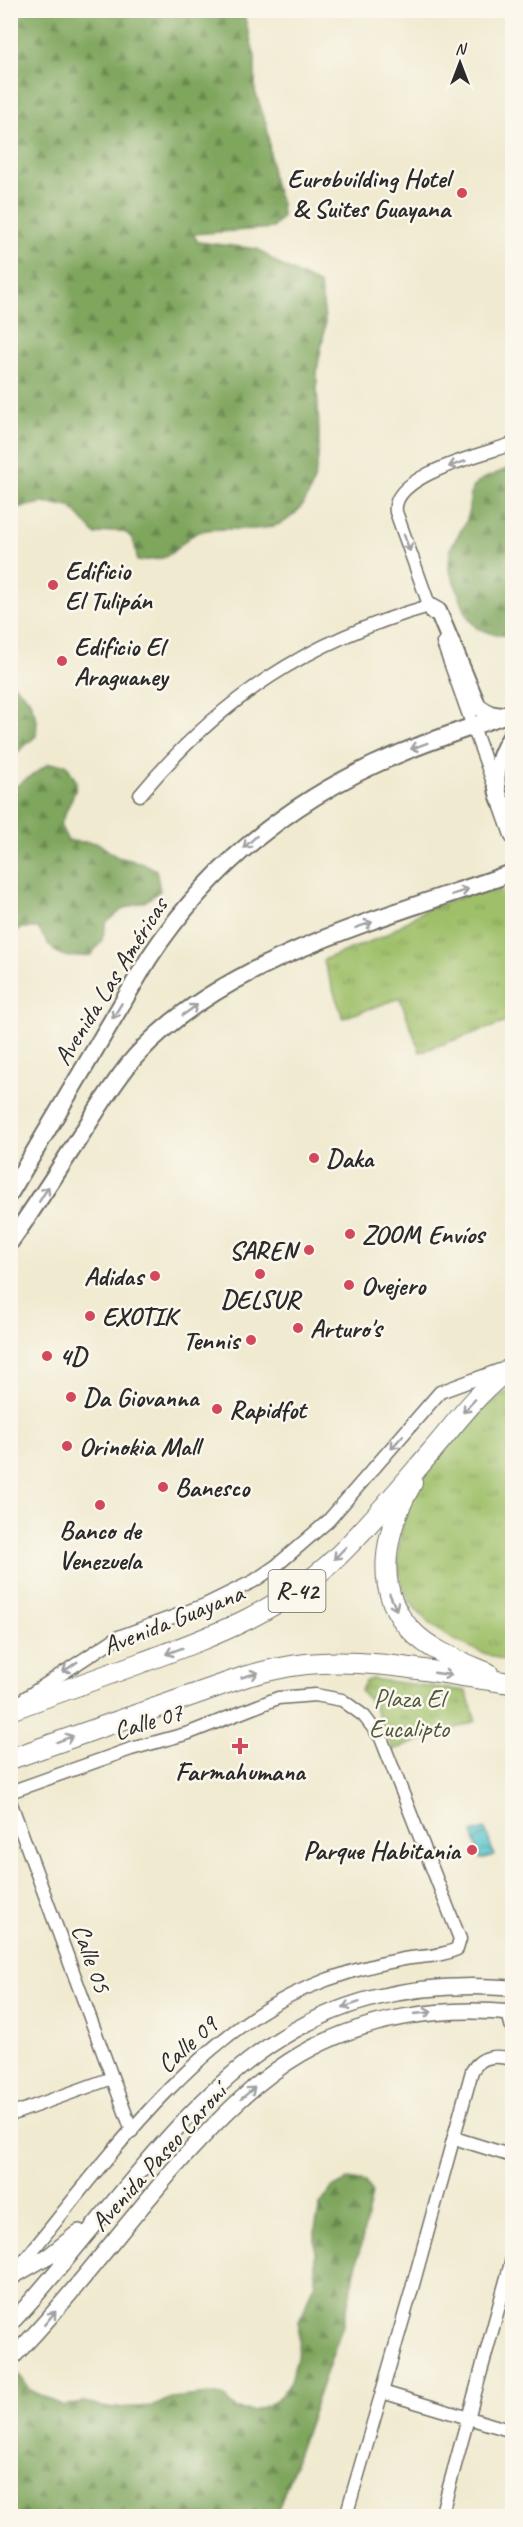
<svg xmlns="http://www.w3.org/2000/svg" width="523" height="2527" viewBox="0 0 523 2527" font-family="Caveat,sans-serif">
  <defs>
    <pattern id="grass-tufts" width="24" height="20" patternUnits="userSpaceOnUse" patternTransform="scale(1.5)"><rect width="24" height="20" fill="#9fc069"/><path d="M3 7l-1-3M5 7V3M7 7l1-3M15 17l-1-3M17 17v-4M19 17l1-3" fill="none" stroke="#829c57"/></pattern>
    <pattern id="forest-firs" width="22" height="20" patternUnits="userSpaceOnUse" patternTransform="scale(1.5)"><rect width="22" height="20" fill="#7fa65d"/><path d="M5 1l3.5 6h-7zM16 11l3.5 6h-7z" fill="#68874d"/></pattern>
    <pattern id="water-waves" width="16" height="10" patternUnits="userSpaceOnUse" patternTransform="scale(1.5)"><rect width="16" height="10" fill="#56c4cb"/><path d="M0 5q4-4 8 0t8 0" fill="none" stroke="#479fa5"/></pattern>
  </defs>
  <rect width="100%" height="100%" fill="#fbf7ec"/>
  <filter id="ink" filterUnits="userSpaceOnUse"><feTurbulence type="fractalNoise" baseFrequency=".0167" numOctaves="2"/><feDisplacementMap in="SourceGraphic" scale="12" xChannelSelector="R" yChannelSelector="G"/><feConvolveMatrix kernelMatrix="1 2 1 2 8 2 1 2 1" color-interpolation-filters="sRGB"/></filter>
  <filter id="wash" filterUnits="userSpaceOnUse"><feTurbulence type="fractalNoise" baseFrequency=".008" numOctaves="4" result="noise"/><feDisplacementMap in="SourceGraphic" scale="24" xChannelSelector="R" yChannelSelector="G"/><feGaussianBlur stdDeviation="1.35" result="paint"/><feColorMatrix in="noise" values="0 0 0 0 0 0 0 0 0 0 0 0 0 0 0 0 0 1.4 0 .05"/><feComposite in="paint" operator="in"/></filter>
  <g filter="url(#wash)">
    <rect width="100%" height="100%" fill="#f0ead0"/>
    <g fill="url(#grass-tufts)" stroke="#65764a" stroke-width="1.5">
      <polygon points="488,888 503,891 512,901 512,1020 420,1052 400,998 343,1018 323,960 384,936 425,910"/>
      <path d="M512,1388V1664C483,1652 451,1643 427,1621C389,1586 394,1545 410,1503C413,1494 416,1484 420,1477C434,1453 489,1402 512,1388Z"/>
      <polygon points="371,1679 466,1691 476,1721 393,1750 372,1703 360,1691 366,1681"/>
    </g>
    <g fill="url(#forest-firs)" stroke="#556844" stroke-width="1.5">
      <path d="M11,10L243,11L255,57V91L267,126L273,181L281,203L282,216L273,228L193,234L198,242L258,249L280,265L320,285C321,297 325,310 325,321C325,341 316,360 317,380C317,423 330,491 287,520C262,536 229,525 202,531C186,535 178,551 165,557C157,560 145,560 137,561C136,532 124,525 96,535L71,507L43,503L11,509Z"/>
      <polygon points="512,467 512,635 496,635 477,628 468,618 449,569 450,549 467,520 472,488 481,480"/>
      <polygon points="10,681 29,699 37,720 36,736 11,758"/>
      <path d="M48,764H66L76,781L75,791L60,825L68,841L98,843L117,857L143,863L156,870L160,891L146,901L123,909L106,923L102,940L91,955C58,960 55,955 38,928H21L11,935V790Z"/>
      <polygon points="349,2179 365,2182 372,2194 344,2322 276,2516 11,2516 10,2362 30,2390 63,2406 83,2402 114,2408 154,2406 171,2398 210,2394 223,2396 237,2409 254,2411 276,2401 289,2385 298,2354 299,2322 315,2281 315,2229 320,2205 332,2188"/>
    </g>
    <polygon fill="url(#water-waves)" stroke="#40787b" stroke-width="1.5" points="485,1829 494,1855 481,1859 472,1833"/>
  </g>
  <g filter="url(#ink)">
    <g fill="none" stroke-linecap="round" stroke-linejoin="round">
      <g stroke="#706e65" stroke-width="15">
        <g id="minor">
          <path d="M432,613L396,512C390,475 485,454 512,444"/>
          <polyline points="443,643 494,785"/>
          <path d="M140,795C221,698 307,641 429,606"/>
          <polyline points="501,807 512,838"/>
          <polyline points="25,1698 116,1638 205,1605 254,1581 276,1566 328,1521 440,1392 500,1370"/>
          <path d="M10,1792L131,1749L189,1733L278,1698L315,1695L342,1700L364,1716L381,1738L460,1939L457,1949C440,1957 422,1956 404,1959C370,1965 336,1975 304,1989C188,2040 93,2178 14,2273"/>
          <polyline points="10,1801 132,2131"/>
          <polyline points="508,2013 512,2028"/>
          <polyline points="10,2115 112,2078"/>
          <polyline points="454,2138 512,2156"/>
          <polyline points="382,2392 512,2431"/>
          <path d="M346,2516L411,2292L472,2071C481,2055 496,2055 512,2059"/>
          <polyline points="441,2516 512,2259"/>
        </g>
      </g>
      <g stroke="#706e65" stroke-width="18">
        <g id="tertiary">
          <polyline points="10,2278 50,2255 79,2232"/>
          <path d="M10,2324C40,2293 66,2259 93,2227C214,2078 303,1972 512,1988"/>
          <path d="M10,2360C73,2296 125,2223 185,2156C220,2118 256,2080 301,2054C365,2017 440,2006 512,2013"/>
        </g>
      </g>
      <g stroke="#706e65" stroke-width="20">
        <g id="secondary">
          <polyline points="429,606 438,611 478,707 489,714 501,716"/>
          <path d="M512,735C495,760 488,794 512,816"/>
          <path d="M10,1193L149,958C211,864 296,796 401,753C437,738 475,726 512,712"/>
          <path d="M10,1242C35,1207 58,1171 81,1135C98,1109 114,1081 135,1057C222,959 392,915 512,873"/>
        </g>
      </g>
      <g stroke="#706e65" stroke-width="22">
        <g id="primary">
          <path d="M412,1483C386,1528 371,1589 411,1630C430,1651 462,1662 488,1673"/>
          <path d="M10,1710C55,1694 99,1678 143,1662C216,1635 279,1612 337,1557C370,1525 401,1487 431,1452C457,1422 479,1390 512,1367"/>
          <path d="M10,1759L247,1676C266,1671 286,1666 306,1664C374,1657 445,1675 512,1683"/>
        </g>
      </g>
      <use href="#minor" stroke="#fff" stroke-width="12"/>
      <use href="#tertiary" stroke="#fff" stroke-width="15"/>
      <use href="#secondary" stroke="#fff" stroke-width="16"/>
      <use href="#primary" stroke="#fff" stroke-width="20"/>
    </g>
    <defs><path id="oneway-shaft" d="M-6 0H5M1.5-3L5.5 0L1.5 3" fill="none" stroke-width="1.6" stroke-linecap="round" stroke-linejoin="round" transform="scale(1.5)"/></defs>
    <g stroke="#a0a0a0">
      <use href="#oneway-shaft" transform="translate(457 464) rotate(161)"/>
      <use href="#oneway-shaft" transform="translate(407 543) rotate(70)"/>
      <use href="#oneway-shaft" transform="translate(419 746) rotate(160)"/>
      <use href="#oneway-shaft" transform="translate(250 842) rotate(138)"/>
      <use href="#oneway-shaft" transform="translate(460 892) rotate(-19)"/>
      <use href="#oneway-shaft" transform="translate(364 925) rotate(-19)"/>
      <use href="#oneway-shaft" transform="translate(190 1010) rotate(-35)"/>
      <use href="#oneway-shaft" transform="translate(117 1011) rotate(121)"/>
      <use href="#oneway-shaft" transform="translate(44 1194) rotate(-58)"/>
      <use href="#oneway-shaft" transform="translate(469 1406) rotate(133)"/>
      <use href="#oneway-shaft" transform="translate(397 1442) rotate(131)"/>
      <use href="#oneway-shaft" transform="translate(340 1553) rotate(134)"/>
      <use href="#oneway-shaft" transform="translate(393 1602) rotate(67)"/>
      <use href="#oneway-shaft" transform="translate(174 1651) rotate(160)"/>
      <use href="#oneway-shaft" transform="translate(70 1667) rotate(145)"/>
      <use href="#oneway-shaft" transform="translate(443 1674) rotate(8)"/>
      <use href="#oneway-shaft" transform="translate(250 1675) rotate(-16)"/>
      <use href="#oneway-shaft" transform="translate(65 1739) rotate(-20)"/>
      <use href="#oneway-shaft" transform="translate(351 2005) rotate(162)"/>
      <use href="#oneway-shaft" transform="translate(423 2013) rotate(-6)"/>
      <use href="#oneway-shaft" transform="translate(248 2093) rotate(-41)"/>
      <use href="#oneway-shaft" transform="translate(50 2318) rotate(-50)"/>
    </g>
  </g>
  <g fill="#d1495b" stroke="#fbf7ec" stroke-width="2">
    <circle cx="462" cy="193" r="6"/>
    <circle cx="53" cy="585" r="6"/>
    <circle cx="62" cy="661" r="6"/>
    <circle cx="314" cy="1158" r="6"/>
    <circle cx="350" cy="1234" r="6"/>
    <circle cx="309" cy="1250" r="6"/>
    <circle cx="260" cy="1274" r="6"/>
    <circle cx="155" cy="1276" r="6"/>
    <circle cx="349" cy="1285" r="6"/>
    <circle cx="90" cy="1316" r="6"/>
    <circle cx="298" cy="1328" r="6"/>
    <circle cx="251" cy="1340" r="6"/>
    <circle cx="47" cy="1356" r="6"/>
    <circle cx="71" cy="1397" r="6"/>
    <circle cx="217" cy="1409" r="6"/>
    <circle cx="67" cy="1446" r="6"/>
    <circle cx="163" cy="1487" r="6"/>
    <circle cx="100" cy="1505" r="6"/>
    <path d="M237 1737h6v6h6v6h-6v6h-6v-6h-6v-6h6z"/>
    <circle cx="472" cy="1850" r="6"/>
  </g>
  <g text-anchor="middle" stroke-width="5" stroke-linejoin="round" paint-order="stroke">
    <rect fill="#fbf7ec" stroke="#696865" stroke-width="1.5" x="268.5" y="1570" width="57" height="42" rx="4.5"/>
    <g font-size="24" font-weight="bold" fill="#2b2b2b">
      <text x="297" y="1599">R-42</text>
    </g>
    <g font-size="26" font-weight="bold" fill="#2b2b2b" stroke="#fbf7ec" text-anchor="start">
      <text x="450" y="187" text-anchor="end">Eurobuilding Hotel<tspan x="450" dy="30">&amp; Suites Guayana</tspan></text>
      <text x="65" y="579">Edificio<tspan x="65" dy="30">El Tulipán</tspan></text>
      <text x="74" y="655">Edificio El<tspan x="74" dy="30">Araguaney</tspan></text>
      <text x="326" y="1167">Daka</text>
      <text x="362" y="1243">ZOOM Envíos</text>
      <text x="297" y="1259" text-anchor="end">SAREN</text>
      <text x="143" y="1285" text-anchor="end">Adidas</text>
      <text x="361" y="1294">Ovejero</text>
      <text x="260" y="1308" text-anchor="middle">DELSUR</text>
      <text x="102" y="1325">EXOTIK</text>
      <text x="310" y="1337">Arturo's</text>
      <text x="239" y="1349" text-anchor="end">Tennis</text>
      <text x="59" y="1365">4D</text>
      <text x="83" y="1406">Da Giovanna</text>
      <text x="229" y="1418">Rapidfot</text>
      <text x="79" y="1455">Orinokia Mall</text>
      <text x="175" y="1496">Banesco</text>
      <text x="100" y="1539" text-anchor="middle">Banco de<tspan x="100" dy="30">Venezuela</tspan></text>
      <text x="240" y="1780" text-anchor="middle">Farmahumana</text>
      <text x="460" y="1859" text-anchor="end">Parque Habitania</text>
    </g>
    <g font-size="26" fill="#2b2b2b" stroke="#fbf7ec">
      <text transform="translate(110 981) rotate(-58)" y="9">Avenida Las Américas</text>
      <text transform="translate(173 1619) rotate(-22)" y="9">Avenida Guayana</text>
      <text transform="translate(148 1721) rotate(-17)" y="9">Calle 07</text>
      <text transform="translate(92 1958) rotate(70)" y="9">Calle 05</text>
      <text transform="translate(187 2044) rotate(-42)" y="9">Calle 09</text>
      <text transform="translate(158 2157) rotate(-48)" y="9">Avenida Paseo Caroní</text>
    </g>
    <g font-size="26" fill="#4e583e" stroke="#fbf7ec">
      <text x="409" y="1707">Plaza El<tspan x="409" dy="30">Eucalipto</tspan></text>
    </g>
  </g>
  <rect width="523" height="2527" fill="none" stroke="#fbf7ec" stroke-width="36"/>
  <g transform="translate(460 63)" stroke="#fbf7ec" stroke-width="4.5" paint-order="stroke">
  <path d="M0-4.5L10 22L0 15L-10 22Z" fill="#2b2b2b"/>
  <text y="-9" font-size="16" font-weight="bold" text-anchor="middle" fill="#2b2b2b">N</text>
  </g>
</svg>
